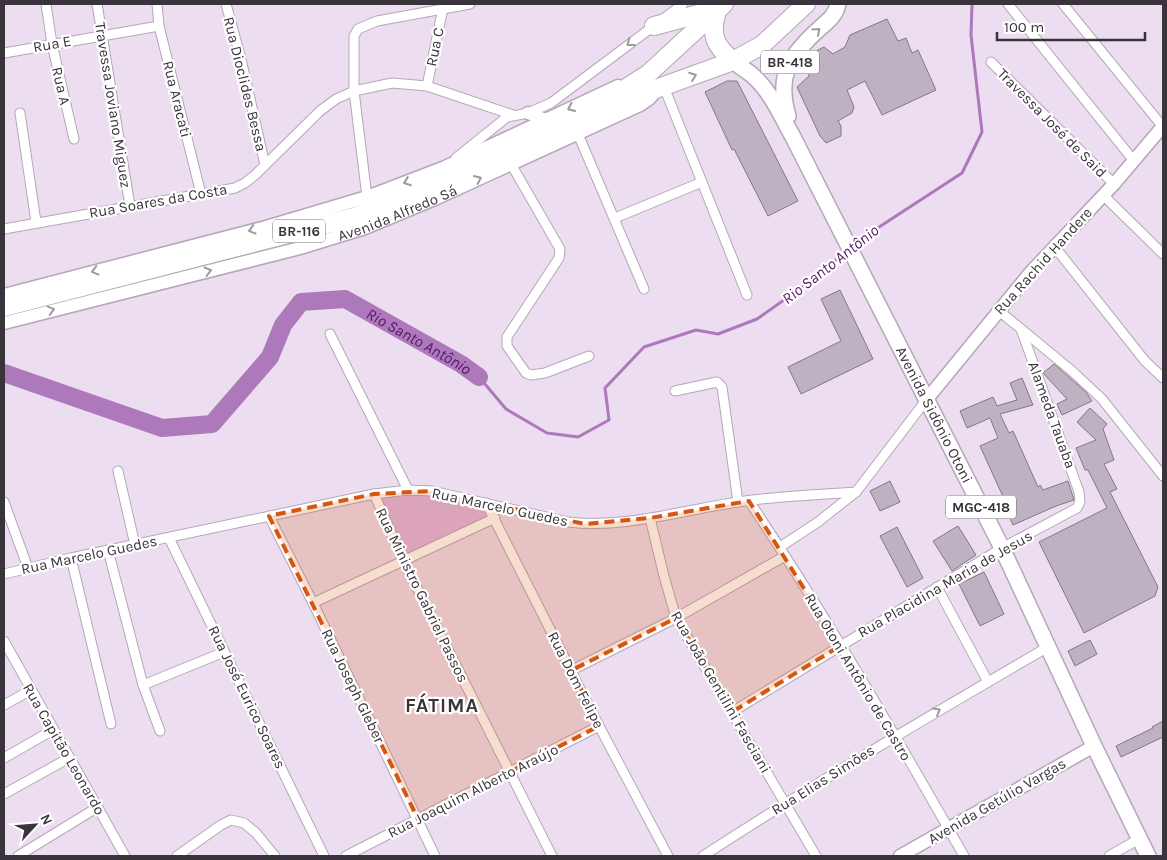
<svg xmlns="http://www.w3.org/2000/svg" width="1167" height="860" viewBox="0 0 1167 860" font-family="Karla,sans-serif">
  <rect width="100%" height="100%" fill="#ecdef0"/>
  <polygon fill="#dcb8e6" points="410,491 480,503 487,518 403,556 377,498"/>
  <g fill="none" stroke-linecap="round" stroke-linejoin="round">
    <g stroke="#ad79bb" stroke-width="3">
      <polyline points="853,244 962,173 982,132 971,35 972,4"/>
      <polyline points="479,377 506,409 547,433 578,437 609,420 605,388 644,347 696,330 718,334 757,319 825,271 845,251"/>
    </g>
    <path stroke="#ad79bb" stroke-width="18" id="s1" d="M4,373L162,428L212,424L270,357L283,325L301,302L345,299L461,364L479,377"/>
  </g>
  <g fill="#beb1c2" stroke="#837786">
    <polygon points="887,19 898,41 906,38 912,53 918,50 936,90 882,115 865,81 847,90 854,107 852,113 838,121 841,126 841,136 826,143 820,136 797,87 809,76 808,55 824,47 833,54 845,47 850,35"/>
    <polygon points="727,81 737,81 798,201 768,216 734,149 732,150 705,92"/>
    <polygon points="840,290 873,359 801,394 788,367 841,341 821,299"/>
    <polygon points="1054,364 1086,392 1092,401 1062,415 1057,404 1067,399 1043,373"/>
    <polygon points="1022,378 1033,405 1000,414 1009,433 1013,431 1038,487 1040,485 1043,490 1068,481 1074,500 1056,506 1013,525 1003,502 1005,501 980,446 998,438 990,418 967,428 960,411 993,397 997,406 1017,400 1010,383"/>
    <polygon points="1090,408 1107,424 1103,429 1114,460 1104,464 1117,489 1110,492 1158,587 1155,596 1084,633 1039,542 1107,508 1088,470 1085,470 1076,448 1096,440 1077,422"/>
    <polygon points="890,481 900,502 880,511 870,491"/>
    <polygon points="958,526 976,555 952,571 933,541"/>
    <polygon points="897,527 923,578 907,587 880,536"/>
    <polygon points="984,572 1004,614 980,626 959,584"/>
    <polygon points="1090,640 1097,654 1075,666 1068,651"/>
    <polygon points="1163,721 1163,737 1121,757 1116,746 1153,728 1152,727"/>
  </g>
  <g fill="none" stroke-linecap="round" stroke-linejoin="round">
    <g stroke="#b4a7b8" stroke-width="11">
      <g id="street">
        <polyline points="46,4 52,44 74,139"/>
        <polyline points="97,4 130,206"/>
        <polyline points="157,4 159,26 201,194"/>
        <polyline points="226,4 241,59 265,165"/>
        <polyline points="1008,4 1134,161"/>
        <polyline points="1063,4 1163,127"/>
        <polyline points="4,53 159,26"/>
        <polyline points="991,62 1114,184"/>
        <polyline points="427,86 443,8"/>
        <polyline points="664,87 747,295"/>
        <polyline points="20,113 36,222"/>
        <polyline points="578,134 644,289"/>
        <polyline points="456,158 507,117 528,113 551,103 683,4"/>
        <polyline points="511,164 560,249 559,258 507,337 507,346 526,373 531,375 545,373 589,356"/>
        <polyline points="1103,195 1163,254"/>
        <polyline points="367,197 354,91 354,36 358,29 377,21 470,4"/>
        <polyline points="615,218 702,182"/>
        <polyline points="4,229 235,188 245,183 255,175 320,111 336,99 354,91 392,83 427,86 513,115"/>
        <polyline points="1054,246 1145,361 1163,378"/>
        <polyline points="998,310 1072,371 1102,399 1163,476"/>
        <polyline points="330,334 408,490"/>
        <polyline points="675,391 717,382 722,387 738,502"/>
        <polyline points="118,471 135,545"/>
        <polyline points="374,494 403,560 552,856"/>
        <path d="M749,501C826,616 896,736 964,856"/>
        <polyline points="4,502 28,568"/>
        <polyline points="486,503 599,726 668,856"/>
        <polyline points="269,516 313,603 435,856"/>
        <polyline points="650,518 664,576 676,618 816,856"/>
        <polyline points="169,538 324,856"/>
        <polyline points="780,547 818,522 856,492"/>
        <polyline points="108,550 143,685 160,731"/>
        <polyline points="71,558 111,724"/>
        <path d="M4,574L71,558L374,494L408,490L432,491L568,522C625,529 682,510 738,502C777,496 817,495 856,492L927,399"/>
        <polyline points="937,587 988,682"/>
        <polyline points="313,603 495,518"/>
        <polyline points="4,641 125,856"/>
        <polyline points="572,670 676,618 785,556"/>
        <polyline points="143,685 224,652"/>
        <polyline points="4,705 31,690"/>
        <polyline points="732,712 1002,548 1077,508 1080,502 1079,492 1021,329"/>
        <polyline points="4,758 53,730"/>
        <polyline points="4,794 69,758"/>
        <polyline points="18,856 98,807"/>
        <polyline points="177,856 221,825 231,820 244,823 256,833 275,856"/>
        <polyline points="346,856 599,726"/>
        <path d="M703,856C817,782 931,715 1048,647"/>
        <polyline points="1109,856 1139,839"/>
      </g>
    </g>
    <g stroke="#b4a7b8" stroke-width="15">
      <g id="secondary">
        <polyline points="528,113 546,120"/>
        <polyline points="4,295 266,227 367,197 445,167 618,86"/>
        <path id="s2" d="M4,323L300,248L365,228L437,198L640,105L650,98L655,92"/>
        <polyline points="927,399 1030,273 1114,184 1163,126"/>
        <polyline points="900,856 1094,746"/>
      </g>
    </g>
    <g stroke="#b4a7b8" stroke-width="18">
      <g id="primary">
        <path id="s3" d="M733,61C739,66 746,70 752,75C771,91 781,116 793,137L1002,548L1094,746L1148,856"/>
        <path d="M788,116C776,75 790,55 820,28C828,21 836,15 838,4"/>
      </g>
    </g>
    <g stroke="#b4a7b8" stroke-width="20">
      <g id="highway">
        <path d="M717,11C710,35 714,45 733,61"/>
        <polyline points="654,26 717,9"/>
        <polyline points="609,99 648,74 724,4"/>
        <polyline points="4,307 354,217 418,193 581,116 733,61 762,45 806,4"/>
      </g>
    </g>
    <use href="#street" stroke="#fff" stroke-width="9"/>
    <use href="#secondary" stroke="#fff" stroke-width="12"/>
    <use href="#primary" stroke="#fff" stroke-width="15"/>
    <use href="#highway" stroke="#fff" stroke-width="18"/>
  </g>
  <defs><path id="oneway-chevron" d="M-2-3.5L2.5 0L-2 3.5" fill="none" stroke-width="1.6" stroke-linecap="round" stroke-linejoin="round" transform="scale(1.25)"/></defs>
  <g stroke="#9c9a9d">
    <use href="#oneway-chevron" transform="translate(817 31) rotate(-42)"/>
    <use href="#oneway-chevron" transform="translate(630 43) rotate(143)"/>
    <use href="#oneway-chevron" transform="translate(693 76) rotate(-20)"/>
    <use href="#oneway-chevron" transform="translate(571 108) rotate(155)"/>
    <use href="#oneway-chevron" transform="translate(478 179) rotate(-25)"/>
    <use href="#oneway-chevron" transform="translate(407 182) rotate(159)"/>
    <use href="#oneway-chevron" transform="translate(252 230) rotate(165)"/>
    <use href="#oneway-chevron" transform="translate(95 271) rotate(165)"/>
    <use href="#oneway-chevron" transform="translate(208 271) rotate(-14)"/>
    <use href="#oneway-chevron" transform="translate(51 310) rotate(-15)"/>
    <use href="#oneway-chevron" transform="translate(937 711) rotate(-30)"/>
  </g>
  <path fill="#d65511" fill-opacity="0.2" stroke="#d65511" stroke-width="4" stroke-dasharray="10 6" stroke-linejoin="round" d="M432,491L585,524L650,518L749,501L840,646L732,712L676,618L572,670L599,726L418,819L269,516L374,494Z"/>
  <g text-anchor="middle" stroke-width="4.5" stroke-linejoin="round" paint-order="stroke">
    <g fill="#fff" stroke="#747176" stroke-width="1">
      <rect x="761" y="50.5" width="58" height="23" rx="4"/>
      <rect x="273" y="219.5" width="52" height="23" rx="4"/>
      <rect x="946" y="495.5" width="70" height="23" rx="4"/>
    </g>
    <g font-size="14" font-weight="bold" fill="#39343b">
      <text x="790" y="67">BR-418</text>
      <text x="299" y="236">BR-116</text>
      <text x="981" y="512">MGC-418</text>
    </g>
    <g font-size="15" fill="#39343b" stroke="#fff">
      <text transform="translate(52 44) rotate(-10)" y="5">Rua E</text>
      <text transform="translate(435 47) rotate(-78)" y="5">Rua C</text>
      <text transform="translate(245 84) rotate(76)" y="5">Rua Dioclides Bessa</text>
      <text transform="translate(61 86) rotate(77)" y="5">Rua A</text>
      <text transform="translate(177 99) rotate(76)" y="5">Rua Aracati</text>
      <text transform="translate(113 105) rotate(81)" y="5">Travessa Joviano Miguez</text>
      <text transform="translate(1052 123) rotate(45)" y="5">Travessa José de Said</text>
      <text transform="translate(158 201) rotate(-10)" y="5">Rua Soares da Costa</text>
      <text dy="5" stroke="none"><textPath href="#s2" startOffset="409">Avenida Alfredo Sá</textPath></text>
      <text transform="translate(1043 261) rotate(-48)" y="5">Rua Rachid Handere</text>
      <text dy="5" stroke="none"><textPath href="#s3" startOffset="410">Avenida Sidônio Otoni</textPath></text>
      <text transform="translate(1052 415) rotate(70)" y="5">Alameda Tauaba</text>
      <text transform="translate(500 507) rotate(12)" y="5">Rua Marcelo Guedes</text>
      <text transform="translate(89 555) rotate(-12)" y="5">Rua Marcelo Guedes</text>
      <text transform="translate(945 584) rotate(-30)" y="5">Rua Placidina Maria de Jesus</text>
      <text transform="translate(422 595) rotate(64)" y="5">Rua Ministro Gabriel Passos</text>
      <text transform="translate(858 677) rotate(59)" y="5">Rua Otoni Antônio de Castro</text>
      <text transform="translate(576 680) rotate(63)" y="5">Rua Dom Felipe</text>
      <text transform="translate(353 686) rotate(64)" y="5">Rua Joseph Gleber</text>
      <text transform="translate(721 692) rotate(60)" y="5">Rua João Gentilini Fasciani</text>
      <text transform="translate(247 697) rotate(64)" y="5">Rua José Eurico Soares</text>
      <text transform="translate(64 749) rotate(60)" y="5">Rua Capitão Leonardo</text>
      <text transform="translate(823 780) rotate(-32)" y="5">Rua Elias Simões</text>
      <text transform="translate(473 791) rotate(-27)" y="5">Rua Joaquim Alberto Araújo</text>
      <text transform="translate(997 801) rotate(-30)" y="5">Avenida Getúlio Vargas</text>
    </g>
    <g font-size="16" font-style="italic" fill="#551365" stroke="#fff">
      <text transform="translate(830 264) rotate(-38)" y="6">Rio Santo Antônio</text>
      <text dy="6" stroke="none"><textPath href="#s1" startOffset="499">Rio Santo Antônio</textPath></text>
    </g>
    <g font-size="20" font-weight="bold" letter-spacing="1" fill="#39343b" stroke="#fff">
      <text x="442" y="712">FÁTIMA</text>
    </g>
  </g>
  <rect width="1167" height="860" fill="none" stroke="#39343b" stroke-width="10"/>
  <g transform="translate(35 825) rotate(64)" stroke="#ffffff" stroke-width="4" paint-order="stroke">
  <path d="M0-4L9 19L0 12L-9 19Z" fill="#39343b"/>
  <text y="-8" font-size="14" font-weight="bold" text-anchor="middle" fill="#39343b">N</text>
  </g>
  <path d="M997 32v8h148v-8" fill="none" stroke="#39343b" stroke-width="2.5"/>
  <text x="1004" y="32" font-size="15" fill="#39343b" stroke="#ffffff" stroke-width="4" paint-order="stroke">100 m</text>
</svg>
